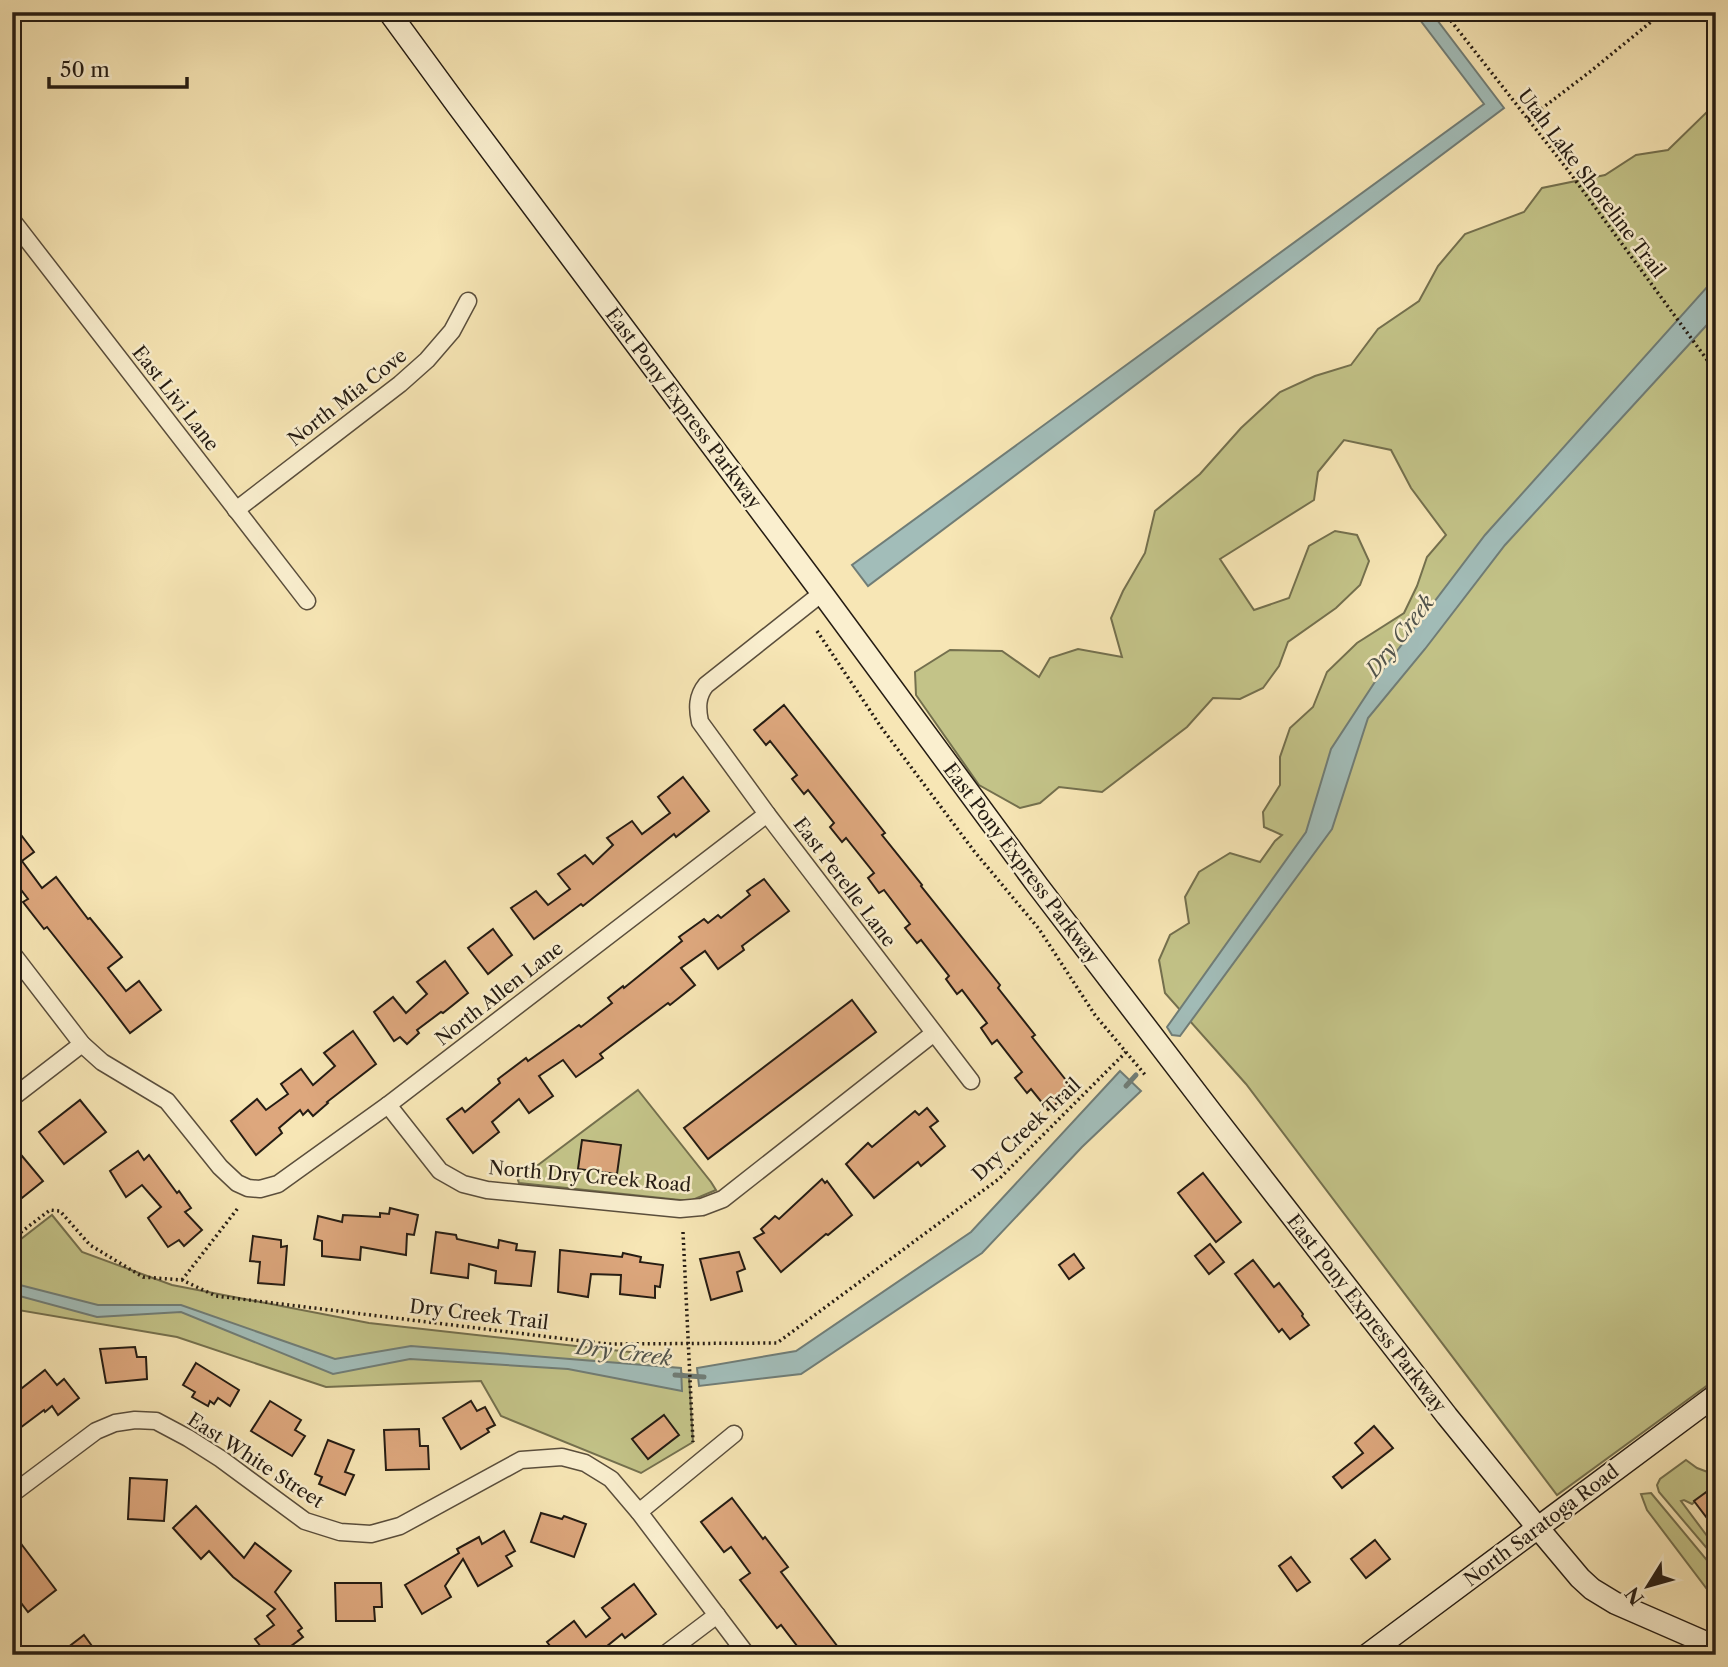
<svg xmlns="http://www.w3.org/2000/svg" width="1728" height="1667" viewBox="0 0 1728 1667" font-family="'Libre Caslon Text',serif">
  <rect width="100%" height="100%" fill="#f7e6b5"/>
  <filter id="stains"><feTurbulence type="fractalNoise" baseFrequency=".00286" numOctaves="4"/><feColorMatrix values="0 0 0 0 .2 0 0 0 0 .09 0 0 0 0 .02 0 0 0 .5 -.17"/></filter>
  <radialGradient id="worn" r=".72"><stop offset=".6" stop-color="#630" stop-opacity="0"/><stop offset="1" stop-color="#630" stop-opacity=".3"/></radialGradient>
  <g fill="#c3c388" stroke="#74704e" stroke-width="2">
    <polygon points="1716,95 1716,1379 1557,1495 1246,1084 1165,993 1159,960 1170,935 1189,923 1185,897 1199,872 1230,853 1260,862 1275,841 1282,835 1264,827 1263,812 1280,785 1280,757 1290,728 1313,707 1327,672 1357,643 1404,613 1417,586 1427,557 1446,535 1411,488 1391,450 1344,440 1318,472 1314,500 1220,559 1254,610 1289,598 1309,546 1335,531 1357,535 1369,561 1360,585 1336,608 1288,642 1279,666 1263,688 1240,699 1213,698 1187,727 1102,792 1059,787 1040,803 1020,808 979,785 916,695 915,672 950,650 1002,651 1039,677 1050,658 1078,649 1122,657 1111,618 1123,591 1145,553 1155,511 1200,474 1241,428 1280,392 1315,376 1351,365 1378,329 1419,301 1438,266 1465,234 1524,212 1542,188 1605,175 1636,155 1668,150 1707,112"/>
    <polygon points="638,1090 711,1182 716,1190 690,1201 519,1183 518,1180"/>
    <polygon points="52,1215 82,1252 172,1285 369,1323 639,1353 689,1377 693,1442 641,1473 501,1416 481,1381 326,1387 177,1337 12,1309 12,1246"/>
    <polygon points="1686,1460 1697,1468 1713,1474 1716,1474 1716,1485 1692,1504 1684,1500 1681,1501 1716,1548 1716,1559 1659,1492 1657,1485 1660,1479"/>
    <polygon points="1651,1493 1716,1571 1716,1601 1647,1510 1641,1494"/>
  </g>
  <g fill="#a2bdb9" stroke="#707d77" stroke-width="2">
    <polygon points="1414,12 1431,12 1504,108 868,586 852,565 1484,104"/>
    <polygon points="1716,277 1716,315 1505,545 1425,649 1368,718 1332,829 1180,1036 1172,1035 1167,1027 1306,832 1331,749 1384,668 1485,535"/>
    <polygon points="1120,1071 1141,1091 1082,1147 982,1253 801,1374 699,1386 697,1368 796,1351 971,1232"/>
    <polygon points="12,1283 98,1305 181,1305 335,1359 411,1346 681,1368 682,1391 568,1369 410,1359 333,1374 181,1312 97,1317 12,1294"/>
  </g>
  <g fill="none" stroke-linecap="round" stroke-linejoin="round">
    <g stroke="#707d77" stroke-width="5">
      <polyline points="1126,1086 1136,1075"/>
      <polyline points="675,1375 704,1377"/>
    </g>
  </g>
  <g fill="#dda77d" stroke="#251c13" stroke-width="2">
    <polygon points="784,705 885,833 882,835 922,885 921,886 1000,985 998,988 1035,1035 1032,1037 1069,1084 1062,1090 1066,1096 1048,1110 1031,1089 1027,1093 1015,1078 1022,1072 997,1040 992,1044 981,1028 987,1023 962,990 957,994 946,979 949,976 921,940 917,943 905,928 910,924 884,890 879,893 868,878 874,873 846,838 842,842 830,827 834,823 808,790 804,794 792,779 797,775 770,741 766,745 754,730"/>
    <polygon points="683,777 709,811 676,837 674,834 583,906 581,904 534,939 511,908 536,891 548,905 570,889 558,874 585,855 593,864 613,845 607,838 632,821 642,834 670,813 658,797"/>
    <polygon points="12,823 34,852 22,861 42,888 56,877 88,919 90,918 122,957 108,968 126,991 139,981 161,1010 130,1033 104,999 47,927 44,929 23,902 28,899 12,878"/>
    <polygon points="764,879 789,911 742,946 744,950 718,969 705,951 681,968 695,985 670,1005 668,1003 600,1054 603,1058 576,1077 563,1060 539,1076 553,1096 529,1113 519,1099 492,1122 499,1132 473,1153 447,1119 462,1108 465,1112 500,1083 498,1079 526,1058 528,1061 579,1025 581,1027 612,1003 608,998 623,986 624,988 682,941 679,937 704,919 708,923 718,915 721,918 750,895 747,891"/>
    <polygon points="493,929 512,955 488,974 468,948"/>
    <polygon points="445,961 468,993 443,1013 441,1012 417,1030 419,1033 407,1044 400,1037 394,1041 374,1012 393,997 406,1013 427,994 417,982"/>
    <polygon points="852,1000 876,1032 708,1159 684,1128"/>
    <polygon points="353,1031 376,1064 327,1102 328,1103 313,1116 308,1110 303,1115 300,1110 279,1128 282,1133 256,1155 231,1121 257,1099 266,1110 288,1094 281,1084 301,1069 313,1085 335,1066 324,1053"/>
    <polygon points="80,1100 106,1132 64,1164 39,1132"/>
    <polygon points="927,1108 938,1121 930,1127 945,1146 921,1166 918,1162 874,1198 846,1164 868,1143 872,1147 915,1111 919,1115"/>
    <polygon points="582,1140 621,1145 617,1174 578,1169"/>
    <polygon points="12,1144 43,1181 12,1206"/>
    <polygon points="138,1151 144,1160 149,1155 177,1193 179,1191 191,1208 185,1212 202,1230 184,1246 179,1240 168,1247 148,1218 161,1207 142,1185 126,1197 110,1171"/>
    <polygon points="1203,1173 1241,1222 1216,1242 1178,1193"/>
    <polygon points="822,1179 825,1183 827,1181 852,1215 828,1235 826,1234 781,1272 754,1238 764,1233 761,1229 775,1216 779,1219"/>
    <polygon points="390,1208 418,1215 414,1235 407,1234 406,1255 361,1247 360,1260 322,1256 322,1241 314,1239 318,1216 342,1222 343,1215 380,1217 380,1213 389,1214"/>
    <polygon points="436,1232 456,1235 457,1239 498,1248 499,1240 517,1244 516,1250 535,1252 531,1286 495,1283 496,1271 469,1264 468,1278 431,1273"/>
    <polygon points="253,1236 281,1240 281,1247 287,1246 284,1285 258,1283 260,1262 250,1261"/>
    <polygon points="1210,1244 1224,1262 1209,1274 1195,1256"/>
    <polygon points="560,1250 622,1257 623,1253 641,1257 640,1262 663,1265 660,1287 655,1286 655,1298 620,1294 621,1275 591,1274 588,1297 558,1292"/>
    <polygon points="739,1252 745,1269 737,1272 742,1291 711,1300 700,1259"/>
    <polygon points="1074,1254 1084,1268 1069,1279 1059,1265"/>
    <polygon points="1253,1260 1274,1287 1279,1283 1303,1314 1302,1316 1309,1325 1290,1339 1282,1329 1279,1332 1235,1274"/>
    <polygon points="135,1347 137,1357 146,1357 147,1379 106,1383 100,1349"/>
    <polygon points="196,1363 239,1390 230,1406 218,1398 214,1404 210,1401 208,1406 192,1397 195,1392 183,1385"/>
    <polygon points="45,1370 57,1385 64,1379 79,1398 58,1415 52,1406 45,1412 44,1410 12,1434 12,1396"/>
    <polygon points="270,1401 301,1420 295,1430 305,1436 292,1456 251,1431"/>
    <polygon points="471,1401 477,1411 485,1407 495,1425 487,1429 489,1432 461,1449 443,1418"/>
    <polygon points="664,1415 679,1435 648,1459 632,1439"/>
    <polygon points="1374,1426 1393,1448 1342,1488 1333,1477 1363,1453 1355,1443"/>
    <polygon points="419,1429 420,1446 428,1446 429,1469 386,1470 384,1430"/>
    <polygon points="328,1440 354,1450 345,1472 354,1475 345,1495 319,1484 322,1477 315,1474"/>
    <polygon points="130,1478 167,1480 164,1521 128,1519"/>
    <polygon points="1716,1485 1716,1530 1694,1501"/>
    <polygon points="732,1498 763,1539 765,1537 788,1567 781,1572 844,1655 804,1655 781,1625 777,1628 740,1580 750,1573 731,1547 724,1552 701,1522"/>
    <polygon points="196,1506 244,1558 255,1543 291,1571 275,1592 302,1628 298,1631 303,1637 279,1655 267,1655 255,1639 274,1625 267,1616 275,1609 233,1577 209,1551 201,1559 173,1528"/>
    <polygon points="541,1513 562,1519 564,1516 586,1524 574,1557 531,1542"/>
    <polygon points="504,1531 515,1551 506,1556 512,1566 478,1586 463,1559 445,1586 451,1597 422,1614 405,1585 459,1553 457,1549 479,1537 482,1544"/>
    <polygon points="1375,1540 1390,1559 1366,1578 1351,1559"/>
    <polygon points="22,1545 56,1590 28,1612 12,1591 12,1553"/>
    <polygon points="1291,1557 1310,1582 1297,1591 1279,1566"/>
    <polygon points="335,1583 381,1583 382,1607 374,1607 375,1621 336,1621"/>
    <polygon points="634,1584 656,1614 625,1638 622,1634 596,1655 557,1655 547,1642 574,1621 586,1637 610,1618 602,1608"/>
    <polygon points="84,1635 92,1646 91,1648 96,1655 58,1655"/>
  </g>
  <g fill="none" stroke-linecap="round" stroke-linejoin="round">
    <g stroke="#5a4e3c" stroke-width="19">
      <g id="street">
        <polyline points="12,220 307,601"/>
        <polyline points="236,510 400,384 427,360 452,331 468,301"/>
        <path d="M822,593L706,685C697,696 697,708 700,722L767,814L971,1081"/>
        <polyline points="12,953 82,1044 102,1062 167,1101 220,1167 237,1183 248,1188 260,1189 278,1184 388,1105 767,814"/>
        <polyline points="12,1098 82,1044"/>
        <polyline points="388,1105 440,1171 463,1184 487,1190 680,1209 702,1207 723,1199 934,1033"/>
        <polyline points="12,1494 96,1431 115,1423 135,1420 156,1421 188,1438 221,1459 305,1521 340,1532 371,1534 400,1526 521,1460 562,1457 585,1463 611,1479 639,1512 747,1655"/>
        <polyline points="639,1512 734,1434"/>
        <polyline points="664,1655 717,1615"/>
      </g>
    </g>
    <g stroke="#251c13" stroke-width="24">
      <g id="secondary">
        <polyline points="389,12 457,105 822,593 1038,886 1211,1112 1447,1416 1538,1528 1580,1578 1592,1589 1615,1603 1716,1647"/>
        <polyline points="1367,1655 1716,1395"/>
      </g>
    </g>
    <g stroke="#251c13" stroke-width="3.5" stroke-dasharray="2 3.5" stroke-linecap="butt">
      <polyline points="1444,12 1567,169 1716,372"/>
      <polyline points="1528,119 1591,71 1663,12"/>
      <polyline points="817,631 881,727 974,851 1039,929 1095,1015 1146,1076"/>
      <polyline points="683,1232 693,1442"/>
      <polyline points="12,1239 50,1210 60,1211 90,1245 143,1277 182,1280 216,1296 607,1344 777,1343 1000,1178 1126,1052"/>
      <polyline points="182,1280 238,1208"/>
    </g>
    <use href="#street" stroke="#faefcf" stroke-width="16"/>
    <use href="#secondary" stroke="#faefcf" stroke-width="21"/>
  </g>
  <g text-anchor="middle" stroke-width="5" stroke-linejoin="round" paint-order="stroke">
    <g font-size="19" fill="#251c13" stroke="#faefcf">
      <text transform="translate(1592 183) rotate(53)" y="7">Utah Lake Shoreline Trail</text>
      <text transform="translate(347 397) rotate(-38)" y="7">North Mia Cove</text>
      <text transform="translate(176 398) rotate(52)" y="7">East Livi Lane</text>
      <text transform="translate(684 408) rotate(53)" y="7">East Pony Express Parkway</text>
      <text transform="translate(1022 863) rotate(53)" y="7">East Pony Express Parkway</text>
      <text transform="translate(845 882) rotate(53)" y="7">East Perelle Lane</text>
      <text transform="translate(499 993) rotate(-38)" y="7">North Allen Lane</text>
      <text transform="translate(1026 1129) rotate(-43)" y="7">Dry Creek Trail</text>
      <text transform="translate(590 1176) rotate(5)" y="7">North Dry Creek Road</text>
      <text transform="translate(1367 1313) rotate(52)" y="7">East Pony Express Parkway</text>
      <text transform="translate(479 1314) rotate(7)" y="7">Dry Creek Trail</text>
      <text transform="translate(256 1460) rotate(33)" y="7">East White Street</text>
      <text transform="translate(1541 1525) rotate(-37)" y="7">North Saratoga Road</text>
    </g>
    <g font-size="21" font-style="italic" fill="#51544d" stroke="#faefcf">
      <text transform="translate(1400 636) rotate(-52)" y="7">Dry Creek</text>
      <text transform="translate(624 1353) rotate(7)" y="7">Dry Creek</text>
    </g>
  </g>
  <rect width="1728" height="1667" fill="none" stroke="#f7e6b5" stroke-width="42"/>
  <rect x="14" y="14" width="1700" height="1639" fill="none" stroke="#251c13" stroke-width="3.5"/>
  <rect x="21" y="21" width="1686" height="1625" fill="none" stroke="#251c13" stroke-width="2"/>
  <g transform="translate(1648 1586) rotate(233)" stroke="#faefcf" stroke-width="5" paint-order="stroke">
  <path d="M0-5L12 26L0 18L-12 26Z" fill="#251c13"/>
  <text y="-10" font-size="19" font-weight="bold" text-anchor="middle" fill="#251c13">N</text>
  </g>
  <path d="M49 77v10h138v-10" fill="none" stroke="#251c13" stroke-width="3.5"/>
  <text x="60" y="77" font-size="21" fill="#251c13" stroke="#faefcf" stroke-width="5" paint-order="stroke">50 m</text>
  <rect width="100%" height="100%" filter="url(#stains)"/>
  <rect width="100%" height="100%" fill="url(#worn)"/>
</svg>
